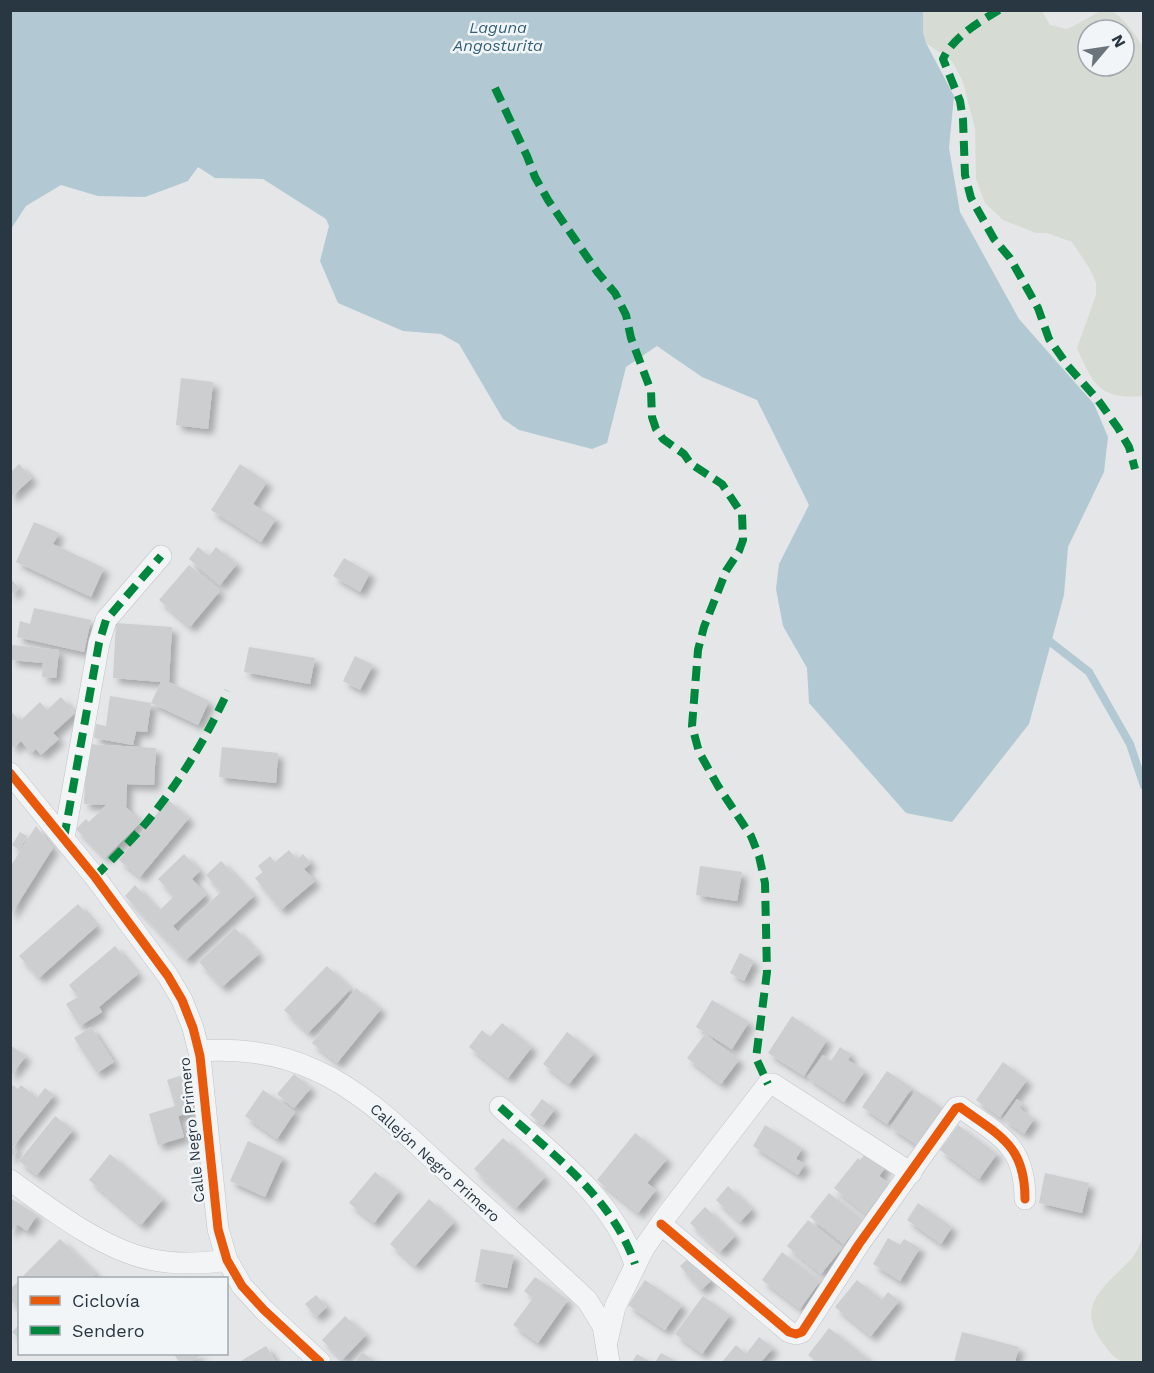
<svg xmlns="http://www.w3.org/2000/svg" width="1154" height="1373" viewBox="0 0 1154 1373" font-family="'Work Sans',sans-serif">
  <defs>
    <filter id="shadow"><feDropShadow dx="5.5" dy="5.5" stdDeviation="3" flood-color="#0004"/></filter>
  </defs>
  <rect width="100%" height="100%" fill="#e4e6e8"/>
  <g fill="#d6dcd4" fill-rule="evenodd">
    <path d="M923,11H1042L1050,25L1067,29C1079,24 1090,16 1101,11C1118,5 1134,35 1143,46V396C1099,400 1093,384 1077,348L1096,295V283L1090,269L1072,242L1047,233H1036L1003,220L985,203L976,179L975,129L963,82L952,61L926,43L923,32ZM1088,30H1124V66H1088Z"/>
    <path d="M1143,1233V1362C1119,1363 1117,1362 1102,1342C1073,1303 1110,1283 1132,1258C1138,1251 1141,1241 1143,1233Z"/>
  </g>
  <polygon fill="#b2c9d3" points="11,10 923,11 923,32 926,43 954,96 949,148 960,212 1019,319 1094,404 1108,437 1104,472 1068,547 1064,595 1029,724 952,822 906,813 809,703 807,668 783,626 776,589 779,564 809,505 757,400 702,377 657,346 626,367 607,443 592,449 519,430 503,419 459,344 441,334 403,331 338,303 320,261 329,226 326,219 263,179 215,178 198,167 188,181 145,197 98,196 61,185 26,206 11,229"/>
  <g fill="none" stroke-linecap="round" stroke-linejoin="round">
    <polyline stroke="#b2c9d3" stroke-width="8" points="1044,637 1089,672 1130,744 1144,786"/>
  </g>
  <g fill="#ccced0" filter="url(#shadow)">
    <polygon points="181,378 213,382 208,429 176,425"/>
    <polygon points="19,464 32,478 10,498 10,473"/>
    <polygon points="240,464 267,482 253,504 276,519 261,542 211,510"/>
    <polygon points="34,522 59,533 53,544 104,568 91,597 16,562"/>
    <polygon points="198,547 209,556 216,547 237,564 220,585 189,559"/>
    <polygon points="344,558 370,573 360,592 333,576"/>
    <polygon points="189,565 220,591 190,627 159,600"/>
    <polygon points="10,578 19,588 10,595"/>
    <polygon points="34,608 91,620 84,652 17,637 20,621 30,624"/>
    <polygon points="116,623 172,627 169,682 209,701 198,725 151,703 161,682 113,678"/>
    <polygon points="12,645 59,650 56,678 42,677 43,663 11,660"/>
    <polygon points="249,647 315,658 310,684 244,672"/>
    <polygon points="355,656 373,665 360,690 343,681"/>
    <polygon points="110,696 151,703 147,732 136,731 133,745 94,738 96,724 106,726"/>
    <polygon points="61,697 75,713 53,733 59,739 41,755 36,749 31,753 21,741 14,748 10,743 10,710 20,721 40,702 47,710"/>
    <polygon points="87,744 156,748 154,785 127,784 126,807 141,822 105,858 76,829 86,819 89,822 106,805 84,804"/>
    <polygon points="222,747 278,753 276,783 219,777"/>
    <polygon points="168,800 189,818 140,877 119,860"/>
    <polygon points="36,826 53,848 10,916 10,867"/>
    <polygon points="20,832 27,836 19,850 12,845"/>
    <polygon points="289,850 297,860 303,854 311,863 304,869 315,881 281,910 255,878 263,872 258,866 270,856 275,862"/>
    <polygon points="184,854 200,871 192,879 206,895 173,926 178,932 221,892 206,875 221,861 254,896 186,960 125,896 135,885 159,911 174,896 158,879"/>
    <polygon points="700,866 742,872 737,901 696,895"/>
    <polygon points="78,904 97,926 39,978 19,956"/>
    <polygon points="235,928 259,954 222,987 199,962"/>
    <polygon points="115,946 138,974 99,1007 102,1012 80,1026 66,1004 78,997 69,985"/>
    <polygon points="740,953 754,961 744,981 730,973"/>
    <polygon points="327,966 351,989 308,1033 284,1010"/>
    <polygon points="356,988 381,1009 337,1063 312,1043"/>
    <polygon points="712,1000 749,1022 732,1049 696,1027"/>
    <polygon points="792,1016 827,1040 804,1076 768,1053"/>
    <polygon points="502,1023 532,1047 508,1078 469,1047 482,1030 490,1037"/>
    <polygon points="91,1027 114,1062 97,1073 74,1038"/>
    <polygon points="567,1032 594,1053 569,1084 543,1064"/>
    <polygon points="705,1034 739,1060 721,1084 687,1058"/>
    <polygon points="10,1045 26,1056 10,1077"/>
    <polygon points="840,1047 851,1054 848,1060 865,1071 844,1102 807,1077 823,1055 831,1061"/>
    <polygon points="1003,1062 1027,1080 1000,1117 976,1100"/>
    <polygon points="887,1071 912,1088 887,1124 862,1107"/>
    <polygon points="294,1074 311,1088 294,1108 277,1094"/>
    <polygon points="183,1075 194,1111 178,1116 184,1137 158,1145 149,1114 175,1106 167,1080"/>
    <polygon points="13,1085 18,1089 21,1085 37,1098 45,1088 54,1095 13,1147 17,1151 10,1159 10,1088"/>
    <polygon points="263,1090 295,1112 277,1139 245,1116"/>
    <polygon points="916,1090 942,1108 917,1145 890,1127"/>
    <polygon points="542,1099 555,1109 543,1125 530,1115"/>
    <polygon points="1017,1099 1022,1103 1019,1108 1034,1119 1024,1134 1003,1119"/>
    <polygon points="55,1116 73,1130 37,1175 19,1161"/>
    <polygon points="765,1125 802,1148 796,1159 805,1164 798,1175 753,1146"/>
    <polygon points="958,1125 997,1154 979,1179 940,1150"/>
    <polygon points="635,1133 667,1159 647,1183 656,1190 638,1213 597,1180"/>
    <polygon points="503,1138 545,1177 516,1208 474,1169"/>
    <polygon points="248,1141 283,1157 265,1197 230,1181"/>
    <polygon points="868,1151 886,1167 879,1176 890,1184 866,1214 834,1188 858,1158 860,1160"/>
    <polygon points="110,1154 163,1199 141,1225 89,1180"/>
    <polygon points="375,1172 399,1191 374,1223 349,1203"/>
    <polygon points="1045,1173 1089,1183 1082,1213 1039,1203"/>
    <polygon points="728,1186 752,1209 740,1222 716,1200"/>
    <polygon points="829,1193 863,1220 844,1244 810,1217"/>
    <polygon points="10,1198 37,1215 27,1231 17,1224 10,1234"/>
    <polygon points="429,1199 454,1222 415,1266 390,1244"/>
    <polygon points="918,1203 952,1227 941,1244 907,1220"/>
    <polygon points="705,1207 735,1236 720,1252 690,1223"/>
    <polygon points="808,1220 842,1248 821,1274 787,1246"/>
    <polygon points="888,1238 900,1245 904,1239 920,1248 900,1281 873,1264"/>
    <polygon points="60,1239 96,1274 91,1278 21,1278"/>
    <polygon points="481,1249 514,1255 507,1288 475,1282"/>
    <polygon points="782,1252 820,1281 800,1309 762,1280"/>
    <polygon points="691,1256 712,1280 701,1290 680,1266"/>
    <polygon points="535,1277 568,1300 538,1343 513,1325 533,1298 524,1291"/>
    <polygon points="20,1280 20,1309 10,1300 10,1289"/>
    <polygon points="645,1280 682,1305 665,1330 628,1305"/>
    <polygon points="857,1280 882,1300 888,1292 899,1301 871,1336 835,1307"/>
    <polygon points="316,1295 327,1307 316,1317 305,1304"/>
    <polygon points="703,1296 730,1315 702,1354 675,1334"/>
    <polygon points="345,1316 366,1335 342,1360 322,1340"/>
    <polygon points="20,1324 20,1339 12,1332"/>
    <polygon points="829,1328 868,1359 866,1362 817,1362 808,1355"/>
    <polygon points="962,1332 1019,1347 1015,1362 954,1362"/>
    <polygon points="759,1337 773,1348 761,1362 722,1362 736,1345 746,1354"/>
    <polygon points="266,1346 276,1362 239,1362"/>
    <polygon points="362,1352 376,1362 355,1362"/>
    <polygon points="661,1353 674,1360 673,1362 655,1362"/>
    <polygon points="174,1354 204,1354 189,1362 179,1362"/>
    <polygon points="637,1354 650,1362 632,1362"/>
  </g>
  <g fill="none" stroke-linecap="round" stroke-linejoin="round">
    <g stroke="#c2c4c6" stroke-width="22">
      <g id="street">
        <polyline points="10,773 95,877 168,976 182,1000 193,1028 200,1056 218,1229 227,1260 242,1286 264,1310 320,1362"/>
        <polyline points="64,838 99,643 106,620 161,556"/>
        <path d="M199,1051C239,1048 278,1053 315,1070C365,1092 405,1134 445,1170C492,1213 540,1256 587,1300L603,1326L609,1362"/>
        <path d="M500,1107C552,1154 612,1197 635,1264"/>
        <path d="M10,1180C49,1208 102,1249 149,1259C176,1265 201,1264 227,1260"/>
        <path d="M661,1224L789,1332L796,1334L802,1332L859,1244L956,1108L960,1107C1000,1136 1025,1145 1025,1199"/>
        <polyline points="607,1341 615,1307 644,1248 667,1215 768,1084 773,1084 911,1173"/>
      </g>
    </g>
    <use href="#street" stroke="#f2f4f5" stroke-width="21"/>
    <g stroke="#00873e" stroke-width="8" stroke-dasharray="15 8" stroke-linecap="butt">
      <path d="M999,10C979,22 953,37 943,59L960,101L963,119L965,175L971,198L994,239L1010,258L1038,308L1049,339L1068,366L1098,400L1118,428L1129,447L1135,469"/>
      <polyline points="495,88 527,156 535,177 548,200 598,273 615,293 626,315 631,338 651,391 652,417 656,429 663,439 684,454 691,464 722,484 742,514 743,540 739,551 726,571 704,627 698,650 692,726 699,752 718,786 751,836 759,856 765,883 767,972 756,1058 768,1084"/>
      <polyline points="64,838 99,643 106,620 161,556"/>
      <path d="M95,877C110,861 126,846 140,830C176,788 205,741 228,691"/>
      <path d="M500,1107C552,1154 612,1197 635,1264"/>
    </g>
    <g stroke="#f1f5f8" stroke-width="13">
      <g id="cycleway">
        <polyline points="10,773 95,877 168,976 182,1000 193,1028 200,1056 218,1229 227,1260 242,1286 264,1310 320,1362"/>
        <path d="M661,1224L789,1332L796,1334L802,1332L859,1244L956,1108L960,1107C1000,1136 1025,1145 1025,1199"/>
      </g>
    </g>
    <use href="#cycleway" stroke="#e8590c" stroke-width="9"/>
  </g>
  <g text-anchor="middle" stroke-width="5" stroke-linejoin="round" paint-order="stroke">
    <g font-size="15" fill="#293742" stroke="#f1f5f8">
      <text transform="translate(192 1130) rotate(-96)" y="5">Calle Negro Primero</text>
      <text transform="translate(435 1163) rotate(42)" y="5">Callejón Negro Primero</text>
    </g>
    <g font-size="16" font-style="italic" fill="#335f77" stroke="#f1f5f8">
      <text x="498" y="33">Laguna<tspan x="498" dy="18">Angosturita</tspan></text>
    </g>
  </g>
  <rect width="1154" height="1373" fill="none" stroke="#293742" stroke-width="24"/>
  <rect x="18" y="1277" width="210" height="78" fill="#f1f5f8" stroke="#a1a9af" stroke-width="1.5"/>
  <rect x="30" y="1296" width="30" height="9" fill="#e8590c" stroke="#a1a9af" stroke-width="1.5"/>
  <text x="72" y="1307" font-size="18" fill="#293742">Ciclovía</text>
  <rect x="30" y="1326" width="30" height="9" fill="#00873e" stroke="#a1a9af" stroke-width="1.5"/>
  <text x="72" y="1337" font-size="18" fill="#293742">Sendero</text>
  <g transform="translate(1106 48) rotate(61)"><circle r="28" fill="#f1f5f8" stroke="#a1a9af" stroke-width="1.5"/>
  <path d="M0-4.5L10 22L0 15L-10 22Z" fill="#6a747c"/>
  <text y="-9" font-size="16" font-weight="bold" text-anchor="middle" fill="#293742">N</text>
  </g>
</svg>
